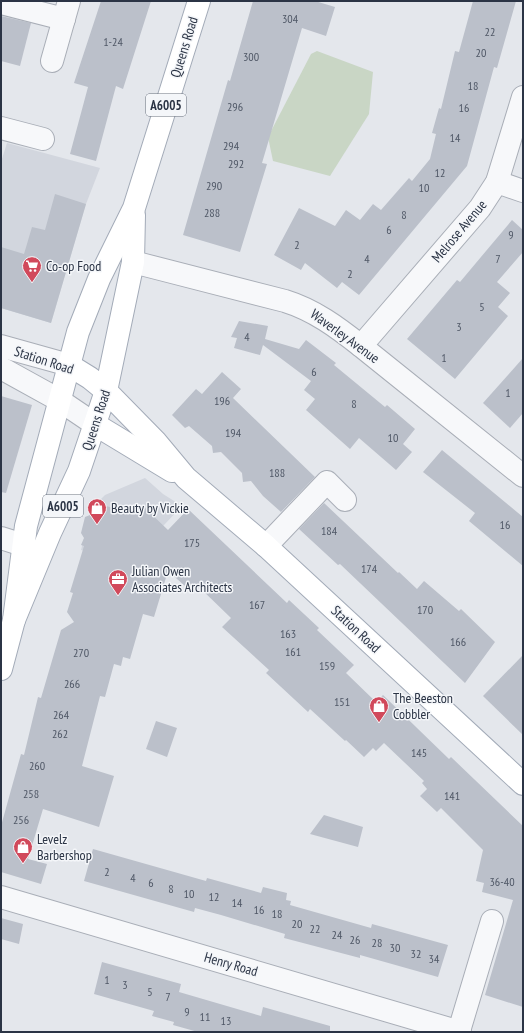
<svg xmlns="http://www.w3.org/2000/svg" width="524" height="1033" viewBox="0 0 524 1033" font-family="'PT Sans Narrow',sans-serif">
  <rect width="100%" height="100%" fill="#e4e7ec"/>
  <g fill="#d2d6de">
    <polygon points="7,143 100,168 86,204 51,323 1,308 1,162"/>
    <polygon points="145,478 163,494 182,506 128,563 81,550 92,508 105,495"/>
  </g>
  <polygon fill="#c9d6c5" points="317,51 373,72 369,114 330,176 273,161 268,137 311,54"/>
  <g fill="#bbc0ca">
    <polygon points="101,1 151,1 123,89 116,86 96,161 70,154 88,87 74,83"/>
    <polygon points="253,1 315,1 335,7 326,36 302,28 262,163 267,164 240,252 183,235 228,80 230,81"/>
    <polygon points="473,1 516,1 497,68 494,67 467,166 359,295 342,282 337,288 305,263 301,270 274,255 299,208 335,226 346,210 360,220 373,204 381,210 409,178 412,181 430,159 436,134 432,133 439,108 441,109 455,51 459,52"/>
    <polygon points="1,16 31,23 20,66 1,61"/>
    <polygon points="55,194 86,204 51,323 1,308 1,247 24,254 32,227 45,230"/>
    <polygon points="512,220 523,230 523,252 497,282 510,293 498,307 508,316 455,379 407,339 457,280 460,282"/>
    <polygon points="239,321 268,326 265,339 299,349 306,340 336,363 334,365 385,407 387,405 415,429 403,444 412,452 396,470 359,438 350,449 306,410 315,399 304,390 311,381 263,345 260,355 234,348 237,338 231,337"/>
    <polygon points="523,358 523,413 510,428 483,403"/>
    <polygon points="222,372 241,389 233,398 315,477 281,512 263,496 251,481 243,482 242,473 221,452 213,453 212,446 189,426 185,428 172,415 196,389 202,394"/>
    <polygon points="1,396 32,405 6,493 1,492"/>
    <polygon points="442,450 523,517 523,566 469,521 475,513 423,472"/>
    <polygon points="324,503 398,573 399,572 417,589 424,581 459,611 461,609 495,642 465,683 340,564 338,565 299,529"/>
    <polygon points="99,504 138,515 145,508 168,530 188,509 287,603 289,600 319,628 317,630 354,665 346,673 376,702 383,695 449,759 451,757 523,826 523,1007 485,995 513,900 482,892 484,883 476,881 483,850 441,808 437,812 420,796 427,789 422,783 424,781 384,743 376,751 373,748 364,757 346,740 345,741 310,709 308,712 266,673 269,670 222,627 231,618 199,587 193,593 168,571 154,617 143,614 130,659 123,657 121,666 114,664 105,697 100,696 82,766 114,776 99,827 43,809 28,859 47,864 41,884 1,872 1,826 21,754 24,755 38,697 41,698 61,630 74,622 67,612 73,593 70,592 84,546 81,545 84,538 81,533 85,517 90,515 92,508 97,509"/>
    <polygon points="523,655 523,735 483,696"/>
    <polygon points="156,721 177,728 167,757 146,749"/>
    <polygon points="324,815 363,827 358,847 310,834"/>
    <polygon points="93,849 206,881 207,878 261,893 263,887 287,893 286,900 291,901 290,905 371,928 372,924 448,945 438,977 360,955 360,958 284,938 285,934 221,915 195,908 194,912 84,881"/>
    <polygon points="1,918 23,924 19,944 1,939"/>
    <polygon points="102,962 181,984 179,992 261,1016 263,1007 330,1026 330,1032 198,1032 173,1025 174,1022 152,1016 154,1011 94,994"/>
  </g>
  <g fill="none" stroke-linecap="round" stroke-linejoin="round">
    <g stroke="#a9aeb7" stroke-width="24">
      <g id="minor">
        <polyline points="1,3 64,19"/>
        <polyline points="52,61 69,1"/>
        <polyline points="1,128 43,139"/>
        <polyline points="497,182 523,191"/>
        <path d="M133,262L285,301C314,310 337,327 361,346L523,476"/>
        <polyline points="1,346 69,365"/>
        <polyline points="361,346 480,208 497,182 523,97"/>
        <polyline points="1,368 59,400 96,425"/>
        <polyline points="1,538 23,545"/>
        <polyline points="266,546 327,482 345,500"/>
        <polyline points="1,897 460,1032"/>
        <polyline points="459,1031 492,921"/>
      </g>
    </g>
    <g stroke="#a3abb8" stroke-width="24">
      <g id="major">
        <polyline points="69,365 90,378 106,391 156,442 186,478 266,546 523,784"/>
        <polyline points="96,425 172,471"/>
        <polyline points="14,620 26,526 78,332 99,279 134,208 199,1"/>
        <polyline points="1,669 14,620 50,533 79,471 106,391 133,262 134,215"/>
      </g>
    </g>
    <use href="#minor" stroke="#f7f8fa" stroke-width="22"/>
    <use href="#major" stroke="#fff" stroke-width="22"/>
  </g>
  <defs>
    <g id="supermarket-pin" transform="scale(1)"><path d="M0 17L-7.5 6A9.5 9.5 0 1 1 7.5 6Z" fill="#d1495b" stroke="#f4f6f9"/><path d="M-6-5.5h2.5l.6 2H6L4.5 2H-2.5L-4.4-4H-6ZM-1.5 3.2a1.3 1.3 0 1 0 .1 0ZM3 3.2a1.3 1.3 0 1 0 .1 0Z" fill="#fff"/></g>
    <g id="shop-pin" transform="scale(1)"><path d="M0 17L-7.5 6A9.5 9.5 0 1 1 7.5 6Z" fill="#d1495b" stroke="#f4f6f9"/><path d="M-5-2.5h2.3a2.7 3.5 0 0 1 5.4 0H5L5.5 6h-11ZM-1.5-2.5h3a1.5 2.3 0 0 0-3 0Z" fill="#fff"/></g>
    <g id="office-pin" transform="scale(1)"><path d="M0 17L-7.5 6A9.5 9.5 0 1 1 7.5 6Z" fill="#d1495b" stroke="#f4f6f9"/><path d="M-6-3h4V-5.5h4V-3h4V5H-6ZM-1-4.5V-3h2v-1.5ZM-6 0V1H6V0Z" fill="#fff"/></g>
  </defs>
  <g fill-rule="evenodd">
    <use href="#supermarket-pin" x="32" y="266"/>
    <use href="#shop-pin" x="97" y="508"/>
    <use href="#office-pin" x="118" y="579"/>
    <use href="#shop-pin" x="379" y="706"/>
    <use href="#shop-pin" x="23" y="847"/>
  </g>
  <g text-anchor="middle" stroke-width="3" stroke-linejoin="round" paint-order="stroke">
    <g font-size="12" fill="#4f5766">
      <text x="290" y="23">304</text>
      <text x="490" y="36">22</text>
      <text x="113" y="46">1-24</text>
      <text x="481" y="57">20</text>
      <text x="251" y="61">300</text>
      <text x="473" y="90">18</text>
      <text x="235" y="111">296</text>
      <text x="464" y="112">16</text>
      <text x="455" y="142">14</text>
      <text x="231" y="150">294</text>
      <text x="236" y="168">292</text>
      <text x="440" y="177">12</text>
      <text x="214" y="190">290</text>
      <text x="424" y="192">10</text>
      <text x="212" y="217">288</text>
      <text x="404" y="219">8</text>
      <text x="389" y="234">6</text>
      <text x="511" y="239">9</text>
      <text x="297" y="249">2</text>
      <text x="367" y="263">4</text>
      <text x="498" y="263">7</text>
      <text x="350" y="278">2</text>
      <text x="482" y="311">5</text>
      <text x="459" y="331">3</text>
      <text x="247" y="341">4</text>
      <text x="444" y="362">1</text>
      <text x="314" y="376">6</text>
      <text x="508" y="397">1</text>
      <text x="222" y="405">196</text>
      <text x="354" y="408">8</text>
      <text x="233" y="437">194</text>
      <text x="393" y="442">10</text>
      <text x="277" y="477">188</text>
      <text x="505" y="529">16</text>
      <text x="329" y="535">184</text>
      <text x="192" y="547">175</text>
      <text x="369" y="573">174</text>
      <text x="257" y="609">167</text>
      <text x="425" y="614">170</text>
      <text x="288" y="638">163</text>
      <text x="458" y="646">166</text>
      <text x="293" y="656">161</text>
      <text x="81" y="657">270</text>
      <text x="327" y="670">159</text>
      <text x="72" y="688">266</text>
      <text x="342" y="706">151</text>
      <text x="61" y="719">264</text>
      <text x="60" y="738">262</text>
      <text x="419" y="757">145</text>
      <text x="37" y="770">260</text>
      <text x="31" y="798">258</text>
      <text x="452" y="800">141</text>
      <text x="21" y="824">256</text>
      <text x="107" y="876">2</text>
      <text x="133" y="882">4</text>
      <text x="502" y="886">36-40</text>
      <text x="151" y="887">6</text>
      <text x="171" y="893">8</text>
      <text x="189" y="898">10</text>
      <text x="214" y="901">12</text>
      <text x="237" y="907">14</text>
      <text x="259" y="914">16</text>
      <text x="277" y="918">18</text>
      <text x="297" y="928">20</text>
      <text x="315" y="933">22</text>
      <text x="337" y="939">24</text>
      <text x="355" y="944">26</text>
      <text x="377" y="947">28</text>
      <text x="395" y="952">30</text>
      <text x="416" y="958">32</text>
      <text x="434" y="963">34</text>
      <text x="107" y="984">1</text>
      <text x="125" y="989">3</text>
      <text x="150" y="996">5</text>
      <text x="168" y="1001">7</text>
      <text x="187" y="1016">9</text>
      <text x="205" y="1021">11</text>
      <text x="226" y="1025">13</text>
    </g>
    <g fill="#f4f6f9" stroke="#676e7b" stroke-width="1">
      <rect x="146" y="94" width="40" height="22" rx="3"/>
      <rect x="43" y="495" width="40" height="22" rx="3"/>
    </g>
    <g font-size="13" font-weight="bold" fill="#2b3445">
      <text x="166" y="110">A6005</text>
      <text x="63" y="511">A6005</text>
    </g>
    <g font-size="14" fill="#2b3445" stroke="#f4f6f9">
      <text transform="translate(184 47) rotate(-73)" y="5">Queens Road</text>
      <text transform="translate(459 231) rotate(-50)" y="5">Melrose Avenue</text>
      <text transform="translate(345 336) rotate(36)" y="5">Waverley Avenue</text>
      <text transform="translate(44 360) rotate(18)" y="5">Station Road</text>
      <text transform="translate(96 420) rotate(-72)" y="5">Queens Road</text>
      <text transform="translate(356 629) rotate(43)" y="5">Station Road</text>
      <text transform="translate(231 964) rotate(16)" y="5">Henry Road</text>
    </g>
    <g font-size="14" fill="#2b3445" stroke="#f4f6f9" text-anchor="start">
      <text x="46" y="271">Co-op Food</text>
      <text x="111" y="513">Beauty by Vickie</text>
      <text x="132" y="576">Julian Owen<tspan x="132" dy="16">Associates Architects</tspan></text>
      <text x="393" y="703">The Beeston<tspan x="393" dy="16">Cobbler</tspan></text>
      <text x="37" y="844">Levelz<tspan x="37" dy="16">Barbershop</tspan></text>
    </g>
  </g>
  <rect width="524" height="1033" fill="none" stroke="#2b3445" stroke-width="4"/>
</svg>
